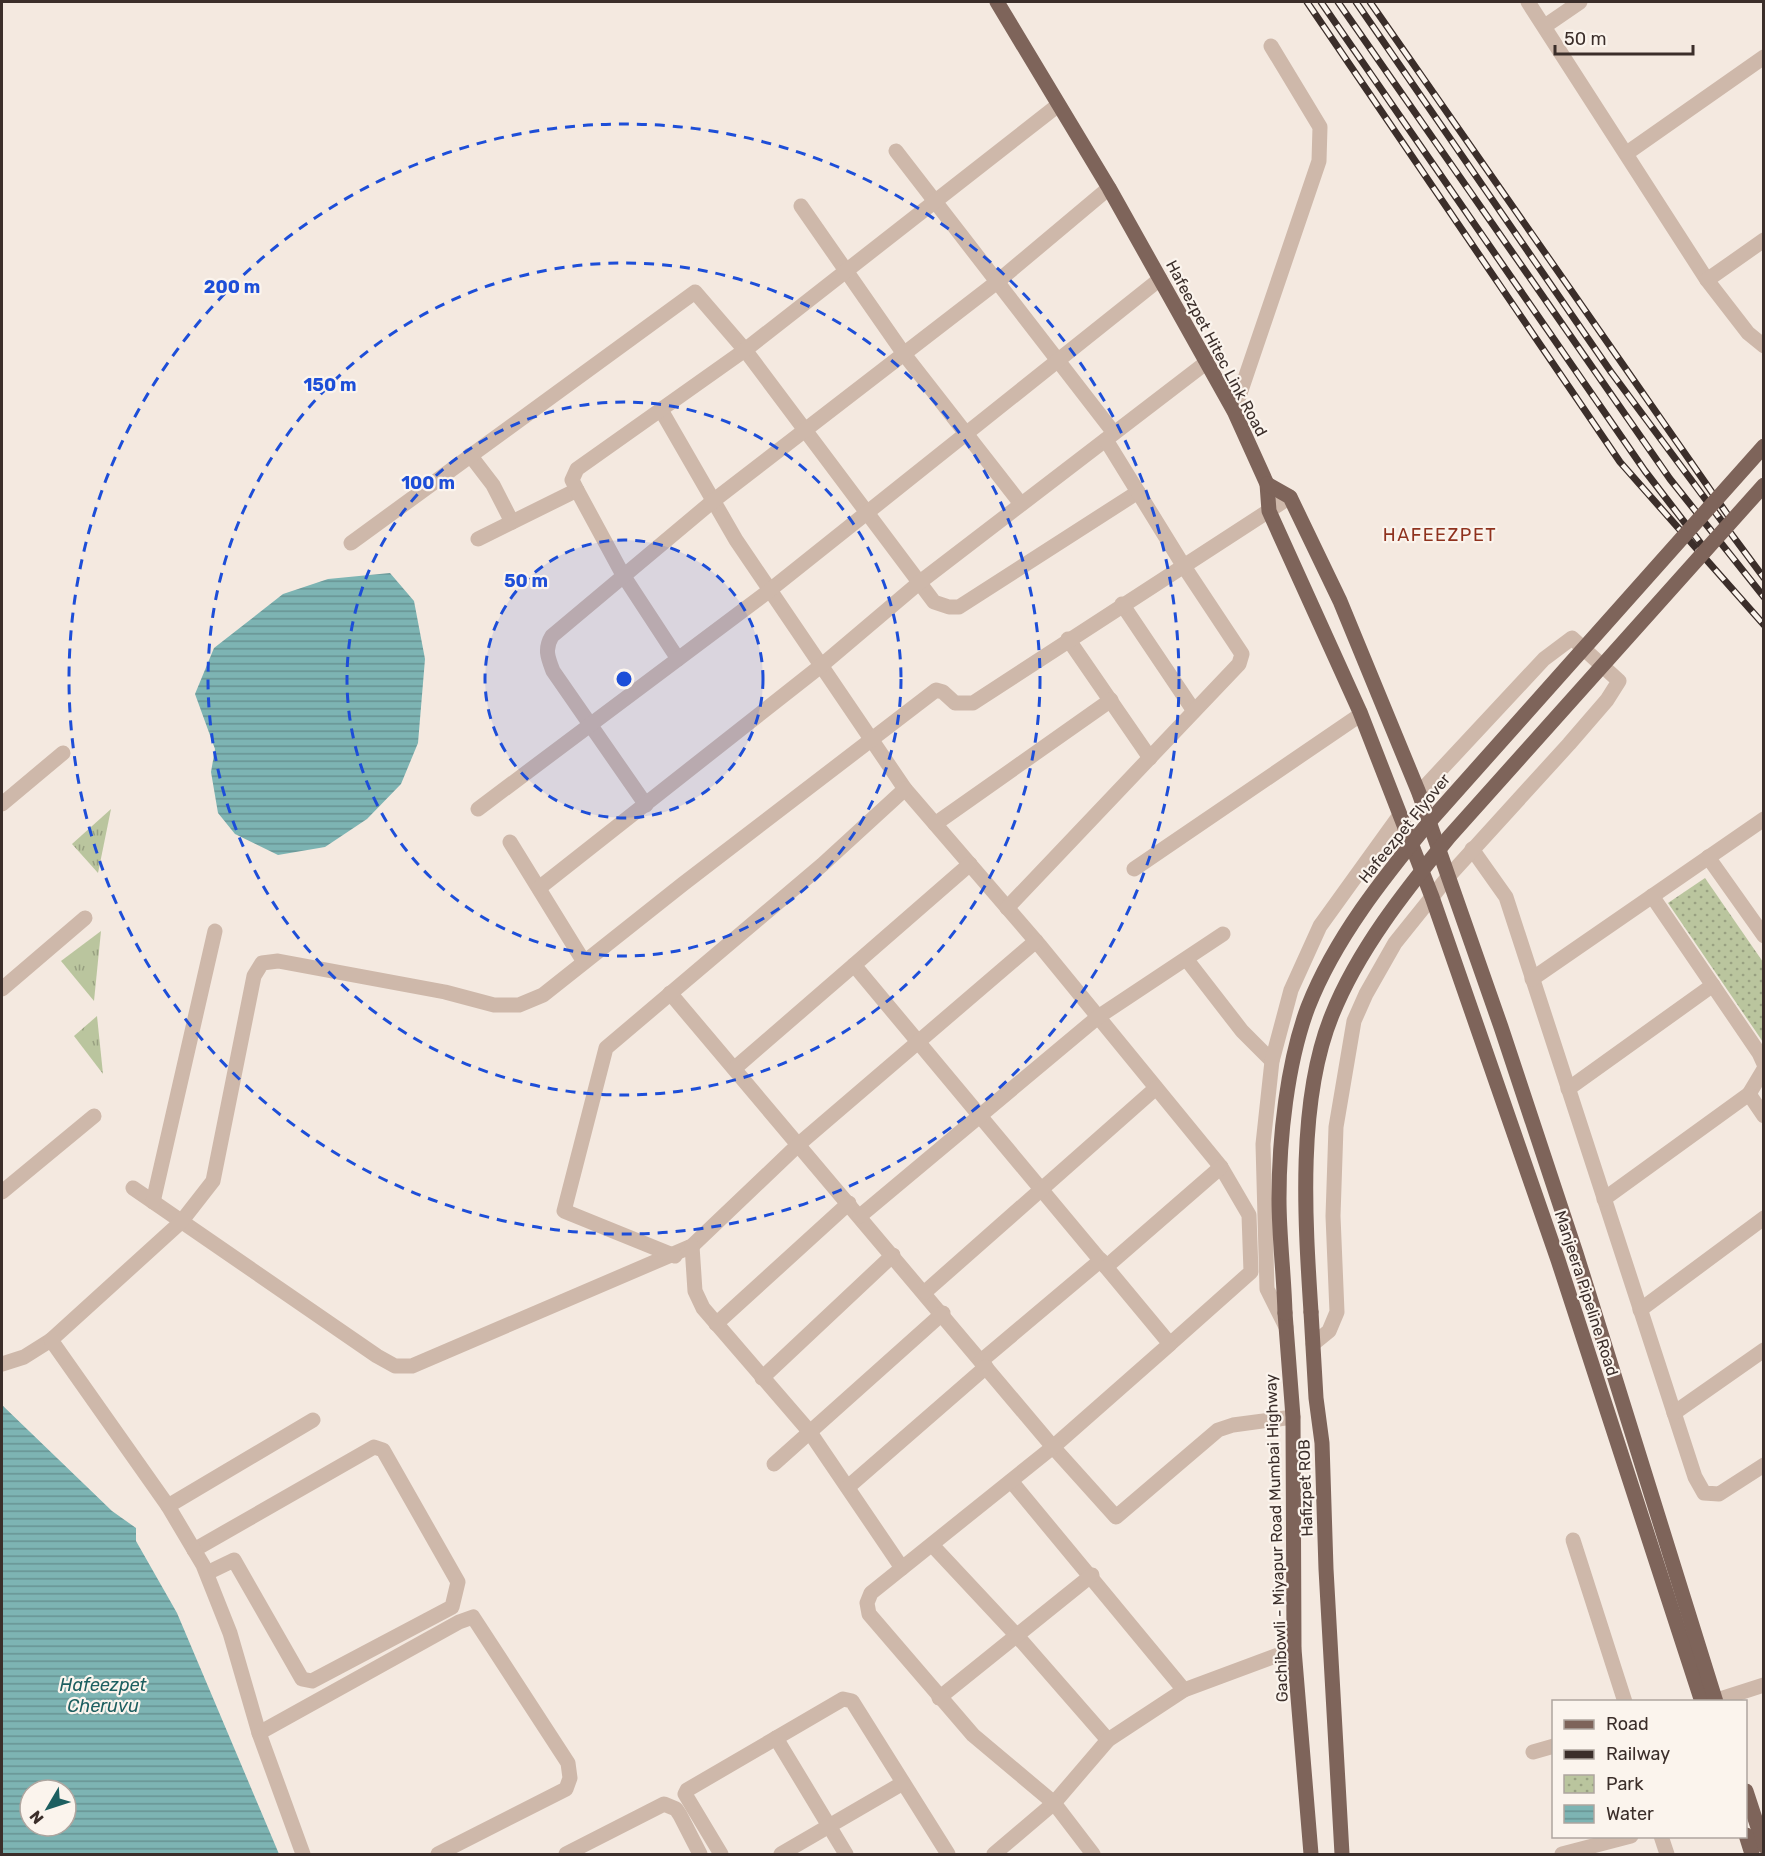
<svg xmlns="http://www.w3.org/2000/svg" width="1765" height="1856" viewBox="0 0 1765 1856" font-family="Rubik,sans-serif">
  <defs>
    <pattern id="grass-tufts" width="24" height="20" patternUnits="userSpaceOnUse" patternTransform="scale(1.5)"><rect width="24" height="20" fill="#bac59e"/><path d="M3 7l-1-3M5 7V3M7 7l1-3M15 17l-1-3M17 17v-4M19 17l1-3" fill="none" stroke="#98a081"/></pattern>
    <pattern id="park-dots" width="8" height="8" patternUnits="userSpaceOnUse" patternTransform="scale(1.5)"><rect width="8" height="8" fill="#bac59e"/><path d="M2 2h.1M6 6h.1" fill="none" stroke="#98a081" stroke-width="1.8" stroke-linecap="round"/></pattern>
    <pattern id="water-rules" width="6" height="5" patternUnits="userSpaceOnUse" patternTransform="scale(1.5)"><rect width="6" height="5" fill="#7db4b3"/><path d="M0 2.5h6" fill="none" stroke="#689392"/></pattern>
  </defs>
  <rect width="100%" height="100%" fill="#f4e9e0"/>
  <g fill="url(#grass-tufts)">
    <polygon points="111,809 98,873 72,844"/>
    <polygon points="101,931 94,1001 61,961"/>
    <polygon points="97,1016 103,1074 74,1036"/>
  </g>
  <polygon fill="url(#park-dots)" points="1705,878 1763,962 1763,1042 1668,903"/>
  <g fill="url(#water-rules)" fill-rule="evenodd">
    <polygon points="390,573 414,601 425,659 418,743 401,784 367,819 325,847 278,855 235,834 218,813 211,772 215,749 195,694 214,648 283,594 328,579"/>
    <path d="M2,1405L112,1511L136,1528V1541L177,1613L279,1854H2ZM30,1790H66V1826H30Z"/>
  </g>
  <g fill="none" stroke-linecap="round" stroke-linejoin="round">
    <g stroke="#ceb8aa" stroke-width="15">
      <polyline points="1528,2 1707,280 1748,333 1764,346"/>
      <polyline points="1545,26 1580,2"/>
      <polyline points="896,151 1114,433"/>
      <polyline points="1627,153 1764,57"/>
      <polyline points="801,206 904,354 1021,504"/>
      <polyline points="1707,280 1764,240"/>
      <polyline points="661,410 736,540 905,789 1041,947 1221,1167 1249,1215 1251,1272 1170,1344"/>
      <polyline points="1234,411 1319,161 1320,127 1271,46"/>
      <polyline points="470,455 493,485 512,522"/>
      <polyline points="478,539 577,490"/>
      <polyline points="351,543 695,292 745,350 934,602 949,607 959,607 1138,492"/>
      <polyline points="1122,604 1194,711"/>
      <polyline points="1068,639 1150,758"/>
      <polyline points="678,659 623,575 577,490 572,480 577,469 745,350 1057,106"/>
      <polyline points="2,804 63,753"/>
      <path d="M646,805L553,671C548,658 544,649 552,636L713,501L997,282L1109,188"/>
      <polyline points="478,809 770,590 1160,279"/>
      <polyline points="935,824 1111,700"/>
      <polyline points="510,842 584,962"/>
      <polyline points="1472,849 1506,897 1695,1477 1704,1493 1719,1494 1764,1465"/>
      <polyline points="1708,857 1764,936"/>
      <polyline points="970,864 854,965 1106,1267 1221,1167"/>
      <polyline points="1134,869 1360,715 1360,712"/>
      <polyline points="539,888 822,665 920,582 1207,362"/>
      <polyline points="1652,896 1759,1053 1764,1064"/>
      <polyline points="1007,908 1239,664 1242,654 1183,565 1106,440"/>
      <polyline points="1187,960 1242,1031 1272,1061"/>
      <polyline points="1532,979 1764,819"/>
      <polyline points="2,989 85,918"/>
      <polyline points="670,993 1053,1447 1116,1517 1218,1430 1233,1425 1293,1417"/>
      <polyline points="735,1068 854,965"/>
      <polyline points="1764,1069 1749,1094 1764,1116"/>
      <polyline points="1568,1089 1713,985"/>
      <polyline points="133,1188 377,1356 395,1366 412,1366 692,1246 799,1144 1036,941"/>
      <polyline points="2,1192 94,1116"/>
      <polyline points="1604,1199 1749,1094"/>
      <polyline points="153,1202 215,931"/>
      <polyline points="860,1216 1098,1017 1223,934"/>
      <polyline points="692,1246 695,1291 703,1308 809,1431 902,1568"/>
      <polyline points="675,1256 564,1211 606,1048 822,865 905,789"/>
      <polyline points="925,1292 1156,1088"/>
      <polyline points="1640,1310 1764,1218"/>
      <polyline points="716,1324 849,1203"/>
      <polyline points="1286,1327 1267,1289 1263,1144 1272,1061 1291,990 1320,926 1400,815"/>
      <polyline points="1313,1344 1329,1331 1337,1312 1333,1216 1336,1127 1354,1021 1366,994 1395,943 1448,877 1569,744 1607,700 1619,681 1572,638 1544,659 1419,793"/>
      <polyline points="981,1361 1101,1260"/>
      <polyline points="2,1364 24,1357 51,1340"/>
      <polyline points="762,1378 893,1255"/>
      <polyline points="1674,1413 1764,1350"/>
      <polyline points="774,1464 943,1313"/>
      <polyline points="1011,1481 1184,1690"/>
      <polyline points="848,1487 986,1367"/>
      <polyline points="168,1506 51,1340 181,1222 213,1181 254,976 262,963 278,961 445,992 494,1005 519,1005 543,995 683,884 936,690 943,692 955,703 973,703 1290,497"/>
      <polyline points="1573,1540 1625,1702"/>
      <polyline points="933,1546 1018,1637 1108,1740"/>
      <polyline points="194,1550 374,1447 383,1450 458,1582 452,1607 312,1681 302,1679 234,1560 207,1573"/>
      <polyline points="939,1698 1092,1575"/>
      <polyline points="1711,1702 1764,1685"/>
      <polyline points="259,1733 459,1622 473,1617 568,1763 570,1778 566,1789 438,1854"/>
      <polyline points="776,1738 846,1854"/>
      <polyline points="1533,1752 1554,1746"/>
      <polyline points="1661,1836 1667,1854"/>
      <polyline points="303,1854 259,1733 230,1633 203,1565 168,1506 313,1420"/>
      <polyline points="566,1854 664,1804 676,1809 680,1815 700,1854"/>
      <polyline points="721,1854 685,1794 687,1790 843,1699 852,1701 948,1854"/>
      <polyline points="781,1854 903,1783"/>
      <polyline points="994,1854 1054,1803 1108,1740 1184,1690 1294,1649"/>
      <polyline points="1093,1854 1054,1803 973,1735 869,1614 867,1603 871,1593 1053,1447 1170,1344 1106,1267"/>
      <polyline points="1562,1854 1631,1836"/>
    </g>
    <g stroke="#7e645a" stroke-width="15">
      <polyline points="997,2 1109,188 1234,411 1267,484 1269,511 1360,712 1432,897 1558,1260 1702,1702"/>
      <polyline points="1267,484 1290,497 1340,601 1419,793 1501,1027 1576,1253 1716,1702"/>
      <polyline points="1311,1312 1316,1398 1322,1443 1326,1569 1342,1854"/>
      <polyline points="1285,1313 1293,1417 1294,1649 1311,1854"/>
      <polyline points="1746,1791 1764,1846"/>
      <polyline points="1746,1835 1752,1854"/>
    </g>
    <g stroke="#3b2e2a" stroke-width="7">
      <g id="rail">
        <polyline points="1307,2 1620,462 1764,625"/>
        <polyline points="1321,2 1645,471 1702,545"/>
        <polyline points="1338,2 1670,479 1764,597"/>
        <polyline points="1356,2 1611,372 1764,578"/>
        <polyline points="1370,2 1732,521"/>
      </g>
    </g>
    <use href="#rail" stroke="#fbf4ed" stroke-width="4.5" stroke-dasharray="14" stroke-linecap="butt"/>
    <g stroke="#7e645a" stroke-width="15">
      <path d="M1311,1312C1305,1220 1297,1101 1332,1015C1358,950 1405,891 1449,837L1764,485"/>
      <path d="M1285,1313C1284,1275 1279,1237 1279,1199C1279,1139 1287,1063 1308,1007C1335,938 1384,877 1430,821L1764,446"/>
    </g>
  </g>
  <circle cx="624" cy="679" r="139" fill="#1d4ed8" fill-opacity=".12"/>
  <g fill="none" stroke="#1d4ed8" stroke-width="3" stroke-dasharray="10 8">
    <circle cx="624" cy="679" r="139"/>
    <circle cx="624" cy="679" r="277"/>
    <circle cx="624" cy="679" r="416"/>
    <circle cx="624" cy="679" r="555"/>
  </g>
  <g text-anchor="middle" stroke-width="4.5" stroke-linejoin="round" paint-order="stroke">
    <g font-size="16" fill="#3b2e2a" stroke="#fbf4ed">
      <text transform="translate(1217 348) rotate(62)" y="6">Hafeezpet Hitec Link Road</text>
      <text transform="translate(1404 828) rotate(-51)" y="6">Hafeezpet Flyover</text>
      <text transform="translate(1587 1293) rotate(72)" y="6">Manjeera Pipeline Road</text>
      <text transform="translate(1305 1488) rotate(-92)" y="6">Hafizpet ROB</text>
      <text transform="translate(1276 1538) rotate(-92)" y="6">Gachibowli - Miyapur Road Mumbai Highway</text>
    </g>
    <g font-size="18" letter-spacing="1.5" fill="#8f321e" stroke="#fbf4ed">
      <text x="1440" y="541">HAFEEZPET</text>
    </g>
    <g font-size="18" font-style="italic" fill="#1d5f60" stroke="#fbf4ed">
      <text x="103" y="1691">Hafeezpet<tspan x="103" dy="21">Cheruvu</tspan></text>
    </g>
  </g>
  <circle cx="624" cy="679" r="9" fill="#1d4ed8" stroke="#fbf4ed" stroke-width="3"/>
  <g font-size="18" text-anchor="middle" font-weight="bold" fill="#1d4ed8" stroke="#fbf4ed" stroke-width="4.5" stroke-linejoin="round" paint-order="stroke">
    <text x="232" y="293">200 m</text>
    <text x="330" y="391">150 m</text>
    <text x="428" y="489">100 m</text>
    <text x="526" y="587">50 m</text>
  </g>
  <rect width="1765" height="1856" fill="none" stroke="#3b2e2a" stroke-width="6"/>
  <rect x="1552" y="1700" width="195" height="138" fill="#fbf4ed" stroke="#aea59f" stroke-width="1.5"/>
  <rect x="1564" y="1720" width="30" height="9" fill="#7e645a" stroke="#aea59f" stroke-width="1.5"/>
  <text x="1606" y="1730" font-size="18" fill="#3b2e2a">Road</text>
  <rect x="1564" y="1750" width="30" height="9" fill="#3b2e2a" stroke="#aea59f" stroke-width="1.5"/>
  <text x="1606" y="1760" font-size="18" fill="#3b2e2a">Railway</text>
  <rect x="1564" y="1775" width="30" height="18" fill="url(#park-dots)" stroke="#aea59f" stroke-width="1.5"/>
  <text x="1606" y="1790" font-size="18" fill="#3b2e2a">Park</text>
  <rect x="1564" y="1805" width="30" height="18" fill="url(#water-rules)" stroke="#aea59f" stroke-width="1.5"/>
  <text x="1606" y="1820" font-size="18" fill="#3b2e2a">Water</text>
  <g transform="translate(48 1808) rotate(231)"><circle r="28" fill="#fbf4ed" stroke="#aea59f" stroke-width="1.5"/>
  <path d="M0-4.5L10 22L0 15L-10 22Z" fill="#1d5f60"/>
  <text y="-9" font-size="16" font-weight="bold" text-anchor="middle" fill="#3b2e2a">N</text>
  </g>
  <path d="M1555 45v9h138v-9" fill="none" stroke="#3b2e2a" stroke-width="3"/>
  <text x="1564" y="45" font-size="18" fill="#3b2e2a" stroke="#fbf4ed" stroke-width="4.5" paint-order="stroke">50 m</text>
</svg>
